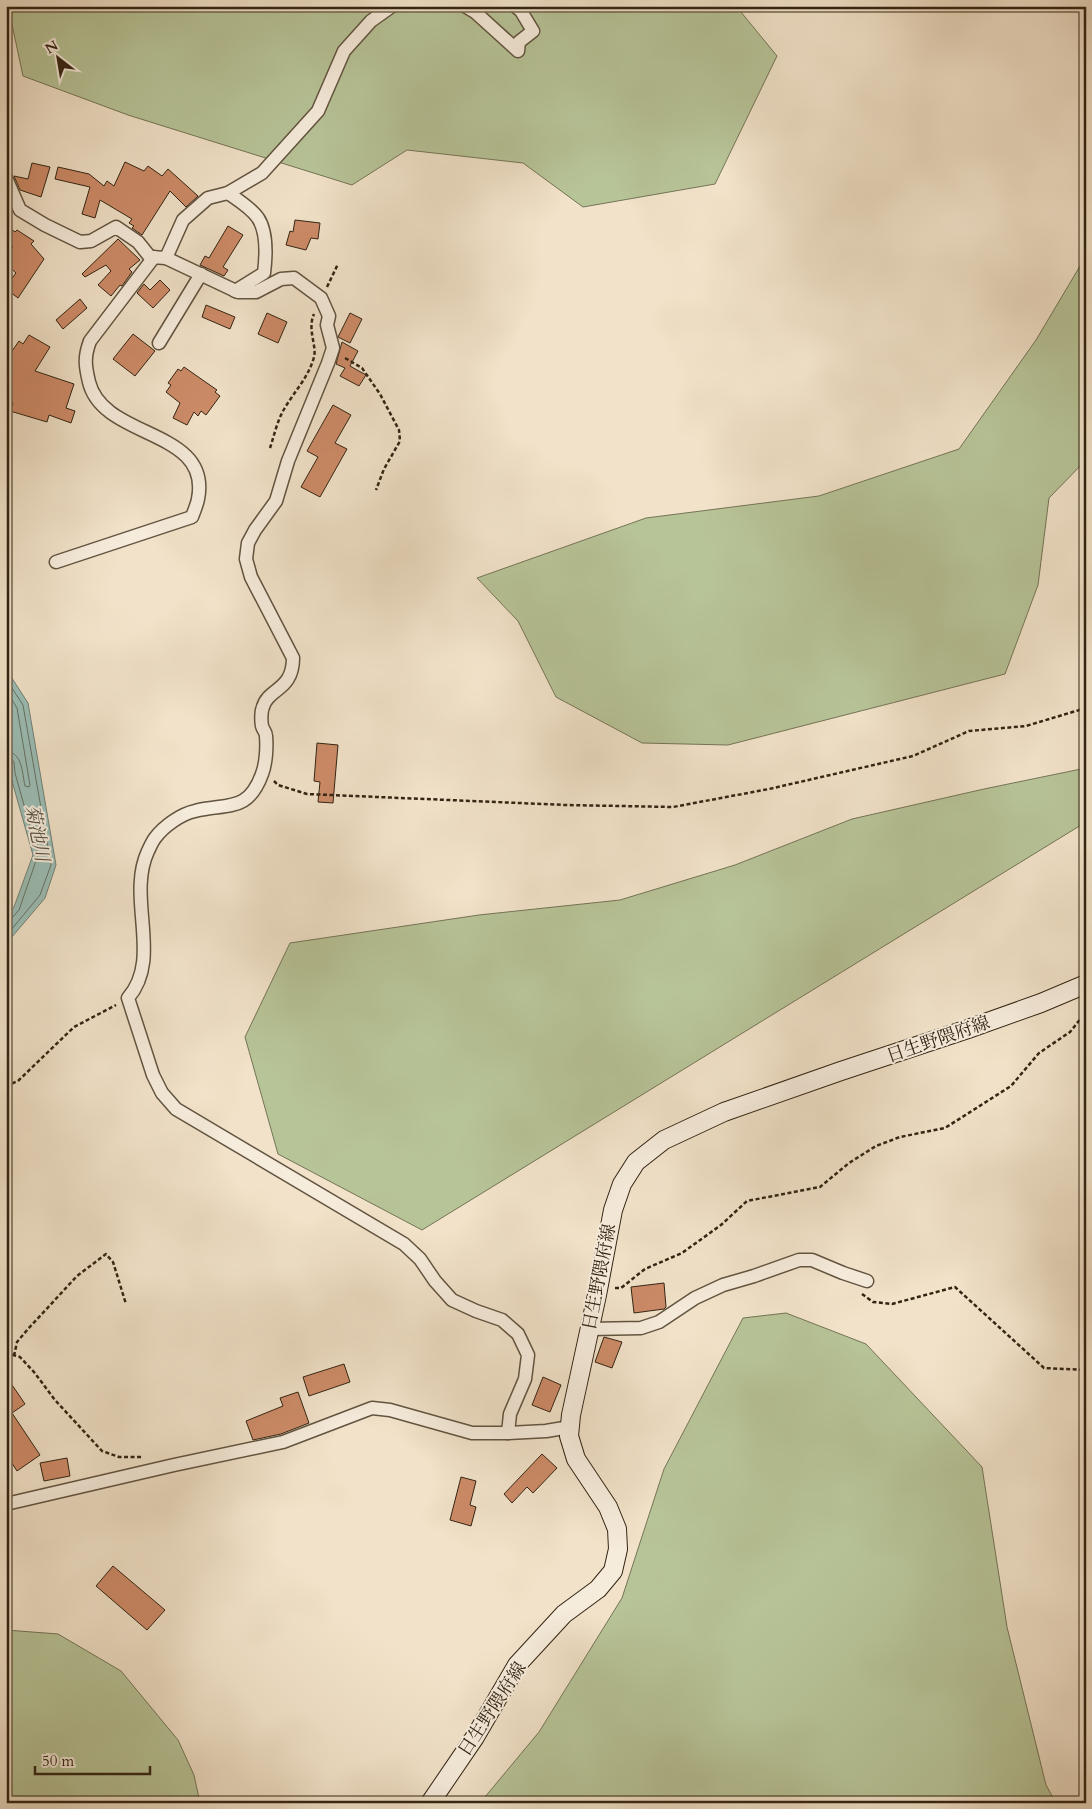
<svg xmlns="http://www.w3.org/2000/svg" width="1092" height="1809" viewBox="0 0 1092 1809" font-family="Cardo,'Noto Serif JP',serif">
  <rect width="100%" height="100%" fill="#f1e2c9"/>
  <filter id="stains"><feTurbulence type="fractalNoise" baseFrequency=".004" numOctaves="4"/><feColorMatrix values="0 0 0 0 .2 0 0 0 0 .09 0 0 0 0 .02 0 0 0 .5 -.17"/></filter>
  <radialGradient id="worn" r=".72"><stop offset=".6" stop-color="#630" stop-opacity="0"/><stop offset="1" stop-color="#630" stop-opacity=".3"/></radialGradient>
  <g fill="#b7c498" stroke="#747456">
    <polygon points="8,6 736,6 777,56 715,184 583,207 523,163 407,150 352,185 128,115 23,76"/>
    <polygon points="1086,256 1086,460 1049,498 1038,585 1005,674 728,745 642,743 556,697 518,621 477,578 646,518 819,496 959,449 1036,340"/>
    <polygon points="1086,768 1086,822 422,1230 278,1154 245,1037 290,943 479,915 620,900 735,865 852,819 984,789"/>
    <polygon points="786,1313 866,1344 982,1467 1007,1627 1046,1785 1056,1803 480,1803 539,1732 622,1598 664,1469 743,1318"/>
    <polygon points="6,1630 58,1634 121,1671 178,1740 194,1775 200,1803 6,1803"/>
  </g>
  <polygon fill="#9bbeb6" stroke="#718075" points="6,669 28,703 56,865 45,898 6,944 6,918 14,907 33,855 10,774 6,744"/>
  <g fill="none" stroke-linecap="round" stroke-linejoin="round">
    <g stroke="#667164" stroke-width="1">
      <polyline points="6,679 23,705 51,865 40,895 6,936"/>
      <path d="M6,690L17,708L30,785L29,787L25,786C22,773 23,753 6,751"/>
      <polyline points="6,758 11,758 14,762 15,773 38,855 19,910 11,919 6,920"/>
    </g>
  </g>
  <g fill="#cd8b68" stroke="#322413">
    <polygon points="125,162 144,171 148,166 162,176 168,169 198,196 186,207 170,191 142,235 132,228 134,226 129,223 132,219 100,200 95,218 82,214 90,187 55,179 58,167 89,174 104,186 107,181 114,186"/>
    <polygon points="32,163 50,167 41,197 20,190 14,176 28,179"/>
    <polygon points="295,220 320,223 318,239 311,238 306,250 286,245 290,231 293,232"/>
    <polygon points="6,225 15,232 17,230 34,241 31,244 44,259 18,298 6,289 6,286 16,273 6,264 6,254 13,247 6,242"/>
    <polygon points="228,226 243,235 223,267 228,270 224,276 200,265 205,256 209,258"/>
    <polygon points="118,239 140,260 129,269 132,272 122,286 120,285 111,296 98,285 111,271 106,265 85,277 82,274"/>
    <polygon points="160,280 170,290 153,308 137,293 144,284 150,290"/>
    <polygon points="80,299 87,308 63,329 56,320"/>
    <polygon points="206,305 235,317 230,329 202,317"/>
    <polygon points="267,313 287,322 278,343 258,334"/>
    <polygon points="350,313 362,319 350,343 338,337"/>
    <polygon points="133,334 155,351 135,376 113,359"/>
    <polygon points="29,335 50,347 35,371 74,384 66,408 75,411 71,423 49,415 47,422 10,411 13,403 6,401 6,366 12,356 10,354 19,341 23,344"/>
    <polygon points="342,342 358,351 350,366 366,375 359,386 340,376 345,368 336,364"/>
    <polygon points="184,367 217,390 215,392 220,396 206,415 201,411 198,416 194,412 187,425 173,418 180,403 166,392 171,385 168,383 178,369 181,371"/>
    <polygon points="333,405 351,415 335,443 347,449 320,497 301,487 318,457 307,451"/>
    <polygon points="317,743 338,745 333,803 318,802 320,782 314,781"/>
    <polygon points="664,1283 666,1307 664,1309 634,1313 631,1287"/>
    <polygon points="604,1337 622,1342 612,1368 595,1362"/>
    <polygon points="344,1364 350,1382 309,1396 303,1377"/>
    <polygon points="6,1376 25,1404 12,1413 40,1455 17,1471 6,1454"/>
    <polygon points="543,1377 561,1385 550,1412 532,1405"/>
    <polygon points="298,1392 309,1423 281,1434 253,1440 246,1421 283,1406 280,1398"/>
    <polygon points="542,1454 557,1468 533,1493 527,1487 512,1503 504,1494"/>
    <polygon points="67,1458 70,1476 44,1481 40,1463"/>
    <polygon points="461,1477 476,1481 470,1505 476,1507 471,1526 450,1520"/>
    <polygon points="113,1566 165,1610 147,1630 96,1586"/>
  </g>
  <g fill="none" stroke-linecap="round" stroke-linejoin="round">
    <g stroke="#625440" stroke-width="15">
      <g id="street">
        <polyline points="465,6 475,12 518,51 519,42 533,31 521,11 515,6"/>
        <path d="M6,178L20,210L45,225L80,242L91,241L116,227L138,242L150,257L166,258L238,292H256L281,279L294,278L321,298L329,316L327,325L333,348L328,363L288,461L276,501L255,530L248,543L246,559L251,577L293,658C293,691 268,688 263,707C261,711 261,721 262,726C263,730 266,732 266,736C267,747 266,764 262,774C248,813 227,803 195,811C181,814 164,826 155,838C152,842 150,847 148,851C126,898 163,958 128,998L153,1075L162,1093L176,1109L404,1244L420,1259L435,1281L452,1300L476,1311L502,1320L518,1334L528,1355L525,1379L510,1414L508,1433"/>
        <path d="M228,193C238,200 251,208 258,218C268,233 266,257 264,273L235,291"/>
        <polyline points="166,258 183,220 208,198 228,193 262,173 318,111 344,51 371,21 392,6"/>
        <polyline points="159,343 201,274"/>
        <path d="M56,562L192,517C194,511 197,505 198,499C212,428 103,440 89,382C85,365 84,357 90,341L154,257"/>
        <polyline points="590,1329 641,1328 659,1322 695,1298 723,1285 754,1276 799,1260 812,1260 843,1273 867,1281"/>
        <polyline points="6,1504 174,1465 283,1442 372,1408 390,1410 472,1433 508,1433 546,1431 570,1427"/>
      </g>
    </g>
    <g stroke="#322413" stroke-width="20">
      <polyline id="secondary" points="430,1803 475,1737 517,1665 564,1614 598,1589 613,1571 618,1549 617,1529 608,1507 576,1459 569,1436 571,1415 597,1295 613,1210 622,1184 636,1162 664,1140 724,1112 841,1071 968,1029 1041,1003 1086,984"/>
    </g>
    <g stroke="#322413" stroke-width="2.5" stroke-dasharray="4 2.5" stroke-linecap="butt">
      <polyline points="327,287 338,264"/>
      <polyline points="345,358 362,368 380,394 399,430 400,441 384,469 376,490"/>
      <path d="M270,448C274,436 277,422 283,411C293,393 309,377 314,357C317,346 307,329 314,314"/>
      <polyline points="274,781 278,785 307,794 566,805 673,807 769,789 913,756 969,731 1026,726 1086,708"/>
      <polyline points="6,1086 18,1081 74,1027 116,1005"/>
      <polyline points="615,1288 621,1288 645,1269 682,1253 721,1225 747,1201 820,1187 849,1163 876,1146 900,1137 945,1128 1011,1086 1039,1053 1070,1032 1086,1012"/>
      <polyline points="862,1294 873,1302 892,1304 955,1287 1044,1368 1086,1370"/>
      <polyline points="6,1353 20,1357 34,1372 55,1400 102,1451 119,1457 142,1457"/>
      <polyline points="14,1356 17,1342 28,1329 77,1276 106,1254 113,1262 126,1304"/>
    </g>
    <use href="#street" stroke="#f6ecdc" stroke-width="12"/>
    <use href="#secondary" stroke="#f6ecdc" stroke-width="18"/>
  </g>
  <g text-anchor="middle" stroke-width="4" stroke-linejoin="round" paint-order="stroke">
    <g font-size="18" fill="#322413" stroke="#f6ecdc">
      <text transform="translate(938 1039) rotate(-19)" y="6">日生野隈府線</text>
      <text transform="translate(599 1277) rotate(-79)" y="6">日生野隈府線</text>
      <text transform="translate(492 1709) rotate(-57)" y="6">日生野隈府線</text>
    </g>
    <g font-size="19" font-style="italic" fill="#525244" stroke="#f6ecdc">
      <text transform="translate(38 833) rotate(79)" y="7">菊池川</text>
    </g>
  </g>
  <rect width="1092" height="1809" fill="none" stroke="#f1e2c9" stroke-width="25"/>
  <rect x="8" y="8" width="1077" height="1794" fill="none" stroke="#322413" stroke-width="2.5"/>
  <rect x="12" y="12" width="1067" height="1784" fill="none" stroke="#322413"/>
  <g transform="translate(58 58) rotate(329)" stroke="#f6ecdc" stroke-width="4" paint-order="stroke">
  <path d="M0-4L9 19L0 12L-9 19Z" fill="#322413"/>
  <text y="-8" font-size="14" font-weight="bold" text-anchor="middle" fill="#322413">N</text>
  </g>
  <path d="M35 1766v8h115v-8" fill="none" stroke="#322413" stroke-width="2.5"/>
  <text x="42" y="1766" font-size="15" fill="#322413" stroke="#f6ecdc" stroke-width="4" paint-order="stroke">50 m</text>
  <rect width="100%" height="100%" filter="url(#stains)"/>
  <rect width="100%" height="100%" fill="url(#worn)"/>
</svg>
